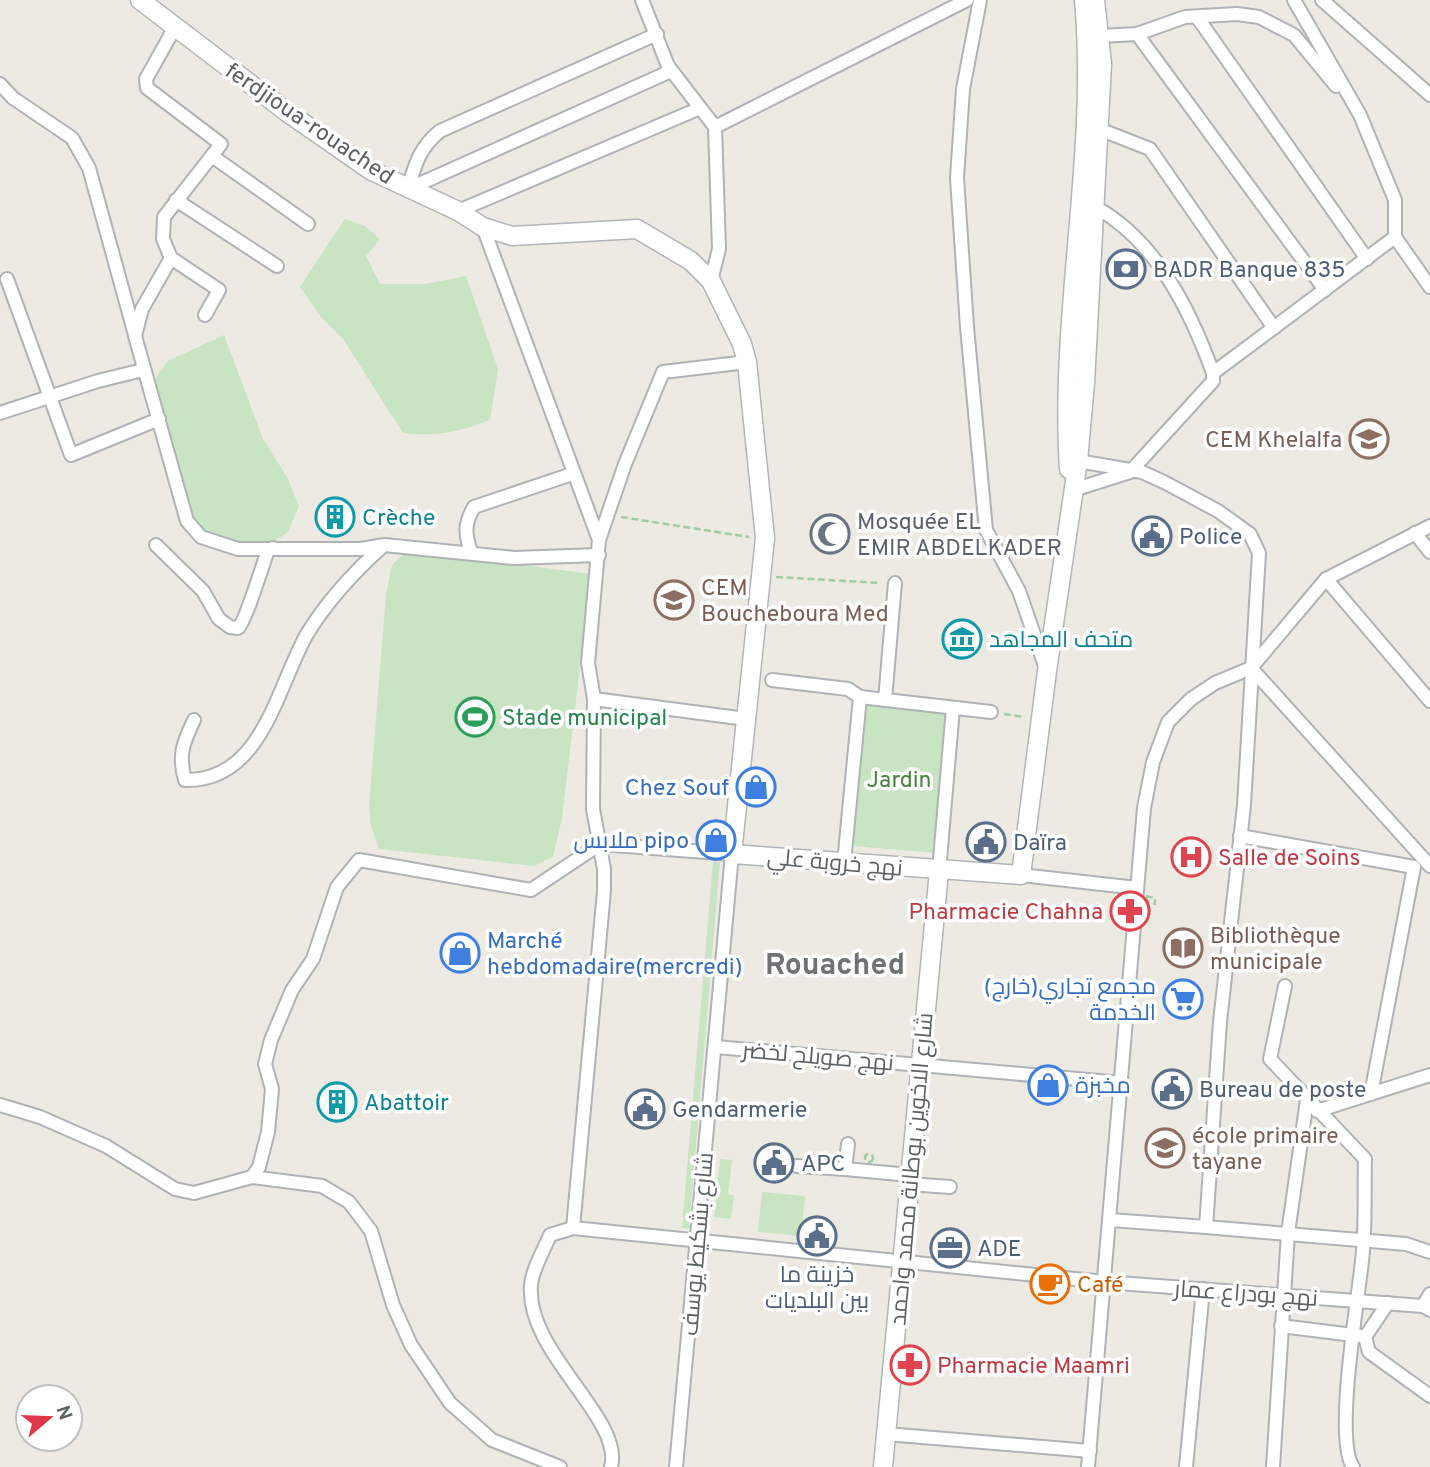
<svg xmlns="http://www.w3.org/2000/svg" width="1430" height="1467" viewBox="0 0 1430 1467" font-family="Overpass,Cairo,sans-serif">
  <rect width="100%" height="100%" fill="#edeae4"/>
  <g fill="#c8e4c2">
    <path d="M345,219L365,226L380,239L366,256L380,284H425L466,276L498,369L490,420C461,432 433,437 403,433L343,339L322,318L300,287Z"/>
    <polygon points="224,335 263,439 287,477 299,506 288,532 263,549 214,542 188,525 166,448 156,378 168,361"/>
    <polygon points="403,554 454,556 591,574 562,818 553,857 534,866 379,849 371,826 369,806 386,594 392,565"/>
    <polygon points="864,704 947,711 935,853 853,846"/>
    <polygon points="713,861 720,862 689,1229 682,1228"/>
    <polygon points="720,1159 732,1160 728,1194 734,1195 731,1219 714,1217"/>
    <polygon points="762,1192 805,1196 801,1236 758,1232"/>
  </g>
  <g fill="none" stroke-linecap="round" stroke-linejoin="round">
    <g stroke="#afb3b6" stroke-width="16">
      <g id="minor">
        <polyline points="642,0 668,66 715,127 719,249 711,281"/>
        <polyline points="980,0 963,89 957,178 967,327 986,530 1019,591 1046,669"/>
        <polyline points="1294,0 1360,115 1395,200 1395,237 1430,287"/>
        <polyline points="1322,0 1430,95"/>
        <polyline points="1197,17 1367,259"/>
        <polyline points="175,27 146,79 147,88 221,144 164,217 163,239 171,258 219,290 205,315"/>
        <polyline points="1137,34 1325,290"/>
        <polyline points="1099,36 1137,34 1185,17 1237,14 1259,17 1294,35 1336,86"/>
        <polyline points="0,84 13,98 72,138 89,168 135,335"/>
        <polyline points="715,127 967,0"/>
        <polyline points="1099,129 1150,149 1274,328"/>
        <polyline points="212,156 308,224"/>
        <path d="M408,189C415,164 420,147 440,131L657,34"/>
        <polyline points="408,189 671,71"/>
        <polyline points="176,200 277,266"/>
        <path d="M1097,208C1157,242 1190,310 1213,373"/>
        <polyline points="458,211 698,109"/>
        <polyline points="483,227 599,540"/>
        <polyline points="171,258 142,309 135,336 187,521 201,537 238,549 361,549 384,545 514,558 599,555"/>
        <polyline points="7,279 71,455 159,419"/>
        <polyline points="0,413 98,381 143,370"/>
        <polyline points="1078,461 1142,472 1164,482 1218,511 1250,534 1259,553 1244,805 1220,1022 1206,1227 1110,1220"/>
        <polyline points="1073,490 1130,472 1213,381 1213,373 1395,237"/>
        <polyline points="1415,533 1430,552"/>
        <path d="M156,545L203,591L219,619L230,627L238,628C245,623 263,564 268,550L273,548"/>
        <path d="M471,552C465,534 464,524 474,507L572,474"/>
        <polyline points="1326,579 1430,701"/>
        <polyline points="1251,668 1430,866"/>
        <polyline points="772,680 848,689 860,697 991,712"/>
        <polyline points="594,699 746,719"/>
        <polyline points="885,700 895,583"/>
        <path d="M194,720C183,743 178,755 185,780C262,782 277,687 307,634C326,603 356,570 384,545"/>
        <polyline points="1240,836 1414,867 1371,1094"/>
        <polyline points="844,863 860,697"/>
        <polyline points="939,871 953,708"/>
        <polyline points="1021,875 1137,888"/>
        <path d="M1285,986L1270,1059L1365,1159C1364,1193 1366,1227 1362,1261C1358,1300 1334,1439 1353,1467"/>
        <polyline points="716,1047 1122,1083"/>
        <polyline points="0,1105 40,1117 106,1146 175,1189 194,1193 252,1177 322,1186 349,1202 371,1231 393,1305 411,1345 450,1403 492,1440 560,1467"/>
        <polyline points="1317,1111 1430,1075"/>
        <polyline points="848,1144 845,1169 910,1175"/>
        <polyline points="797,1166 845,1169"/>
        <polyline points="252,1177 259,1167 268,1132 272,1089 265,1064 271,1040 292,990 313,959 337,887 359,860 531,890 600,844 732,854 676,1467"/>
        <polyline points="909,1184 950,1187"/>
        <polyline points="1206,1227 1406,1244 1430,1252"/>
        <polyline points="573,1228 604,891 604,869 593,809 594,699 588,663 599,540 625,464 663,372 747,362"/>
        <polyline points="1423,1306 1430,1294"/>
        <polyline points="1281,1326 1361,1336"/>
        <polyline points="1365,1337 1369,1352 1430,1396"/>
        <polyline points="1365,1337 1388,1303"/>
        <polyline points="886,1434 1090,1451"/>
        <path d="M611,1467C624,1418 525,1352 531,1285C532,1270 544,1250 550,1235L573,1228L1105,1282L1423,1306L1430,1310"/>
        <polyline points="1088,1467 1144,808 1153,762 1168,722 1191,699 1215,683 1251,668 1326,579 1430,526"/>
        <polyline points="1186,1467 1203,1289"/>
        <polyline points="1273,1467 1288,1233 1307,1100"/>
      </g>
    </g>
    <g stroke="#b0b5b8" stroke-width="21">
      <g id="secondary">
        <polyline points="140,0 287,112 372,171 458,211 483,227 512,236 637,229 691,261 711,281 742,344 747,362 765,538 732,854 1021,875 1047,671 1078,461 1085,383 1102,64 1095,0"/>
        <path d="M1069,469C1059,313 1098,156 1084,0"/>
        <polyline points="883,1467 939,871"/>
      </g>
    </g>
    <g stroke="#9fcca3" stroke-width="2.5" stroke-dasharray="7 3.5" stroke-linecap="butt">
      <polyline points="621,517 749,537"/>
      <polyline points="776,577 881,583"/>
      <polyline points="1004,714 1025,717"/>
      <circle cx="986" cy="857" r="3.5"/>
      <polygon points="1146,896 1155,898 1155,904 1147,901"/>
      <circle cx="869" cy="1158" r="4"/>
    </g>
    <use href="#minor" stroke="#fff" stroke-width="12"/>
    <use href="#secondary" stroke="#fff" stroke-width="18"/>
  </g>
  <defs>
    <g id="bank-ring" transform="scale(2.0125)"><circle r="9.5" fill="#fff" stroke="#5c6f8a" stroke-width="1.5"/><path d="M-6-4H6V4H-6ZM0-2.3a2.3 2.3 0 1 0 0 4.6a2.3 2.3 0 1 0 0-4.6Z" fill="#5c6f8a"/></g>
    <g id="school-ring" transform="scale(2.0125)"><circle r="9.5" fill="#fff" stroke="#8d6e63" stroke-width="1.5"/><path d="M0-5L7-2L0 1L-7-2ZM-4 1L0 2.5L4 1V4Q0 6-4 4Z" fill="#8d6e63"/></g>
    <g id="building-ring" transform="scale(2.0125)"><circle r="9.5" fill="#fff" stroke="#0f9aa8" stroke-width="1.5"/><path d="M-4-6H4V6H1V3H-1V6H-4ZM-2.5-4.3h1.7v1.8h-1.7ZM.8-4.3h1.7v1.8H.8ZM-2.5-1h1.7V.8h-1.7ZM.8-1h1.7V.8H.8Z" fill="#0f9aa8"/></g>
    <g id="mosque-ring" transform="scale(2.0125)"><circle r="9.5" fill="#fff" stroke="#6b7280" stroke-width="1.5"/><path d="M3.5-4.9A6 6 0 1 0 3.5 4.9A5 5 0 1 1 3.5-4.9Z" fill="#6b7280"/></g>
    <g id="civic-ring" transform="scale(2.0125)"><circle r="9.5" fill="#fff" stroke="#5c6f8a" stroke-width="1.5"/><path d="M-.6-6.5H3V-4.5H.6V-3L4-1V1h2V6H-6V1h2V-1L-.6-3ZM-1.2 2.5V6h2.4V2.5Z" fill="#5c6f8a"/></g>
    <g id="museum-ring" transform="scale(2.0125)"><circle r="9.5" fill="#fff" stroke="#0f9aa8" stroke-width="1.5"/><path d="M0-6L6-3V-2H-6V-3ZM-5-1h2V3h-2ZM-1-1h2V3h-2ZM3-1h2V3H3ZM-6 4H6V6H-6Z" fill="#0f9aa8"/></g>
    <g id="stadium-ring" transform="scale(2.0125)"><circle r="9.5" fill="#fff" stroke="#2e9e5b" stroke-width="1.5"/><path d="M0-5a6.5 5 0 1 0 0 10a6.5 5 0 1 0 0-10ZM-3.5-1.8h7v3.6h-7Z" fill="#2e9e5b"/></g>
    <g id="shop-ring" transform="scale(2.0125)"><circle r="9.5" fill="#fff" stroke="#3f7fe0" stroke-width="1.5"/><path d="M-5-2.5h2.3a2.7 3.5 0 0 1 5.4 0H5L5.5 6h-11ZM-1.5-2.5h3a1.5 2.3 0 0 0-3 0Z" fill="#3f7fe0"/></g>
    <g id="hospital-ring" transform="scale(2.0125)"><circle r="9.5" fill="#fff" stroke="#e0444e" stroke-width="1.5"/><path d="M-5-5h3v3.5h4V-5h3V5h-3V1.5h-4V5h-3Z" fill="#e0444e"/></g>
    <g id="pharmacy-ring" transform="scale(2.0125)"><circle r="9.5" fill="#fff" stroke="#e0444e" stroke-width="1.5"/><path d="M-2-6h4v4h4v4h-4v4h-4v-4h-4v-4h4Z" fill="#e0444e"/></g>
    <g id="library-ring" transform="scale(2.0125)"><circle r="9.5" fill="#fff" stroke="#8d6e63" stroke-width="1.5"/><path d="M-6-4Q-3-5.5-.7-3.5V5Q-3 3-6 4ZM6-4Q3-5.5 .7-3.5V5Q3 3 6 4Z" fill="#8d6e63"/></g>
    <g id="supermarket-ring" transform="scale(2.0125)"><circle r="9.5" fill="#fff" stroke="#3f7fe0" stroke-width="1.5"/><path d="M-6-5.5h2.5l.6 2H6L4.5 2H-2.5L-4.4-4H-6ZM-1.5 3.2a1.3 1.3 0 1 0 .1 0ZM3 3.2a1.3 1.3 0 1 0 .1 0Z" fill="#3f7fe0"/></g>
    <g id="office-ring" transform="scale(2.0125)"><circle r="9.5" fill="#fff" stroke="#5c6f8a" stroke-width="1.5"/><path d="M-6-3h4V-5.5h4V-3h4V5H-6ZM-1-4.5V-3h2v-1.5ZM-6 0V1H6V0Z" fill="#5c6f8a"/></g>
    <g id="cafe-ring" transform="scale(2.0125)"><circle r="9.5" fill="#fff" stroke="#e8710a" stroke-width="1.5"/><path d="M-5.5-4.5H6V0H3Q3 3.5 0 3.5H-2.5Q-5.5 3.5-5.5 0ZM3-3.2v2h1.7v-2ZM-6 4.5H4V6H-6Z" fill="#e8710a"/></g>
  </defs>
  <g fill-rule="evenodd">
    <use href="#bank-ring" x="1126" y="269"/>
    <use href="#school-ring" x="1369" y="439"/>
    <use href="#building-ring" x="335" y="517"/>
    <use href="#mosque-ring" x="830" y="534"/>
    <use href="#civic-ring" x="1152" y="536"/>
    <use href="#school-ring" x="674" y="600"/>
    <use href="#museum-ring" x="962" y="639"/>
    <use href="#stadium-ring" x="475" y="717"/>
    <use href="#shop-ring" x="756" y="787"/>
    <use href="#shop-ring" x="716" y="840"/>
    <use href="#civic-ring" x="986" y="842"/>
    <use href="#hospital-ring" x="1191" y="857"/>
    <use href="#pharmacy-ring" x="1130" y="911"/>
    <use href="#library-ring" x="1183" y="948"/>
    <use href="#shop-ring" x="460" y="953"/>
    <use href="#supermarket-ring" x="1183" y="999"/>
    <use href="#shop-ring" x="1048" y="1085"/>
    <use href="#civic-ring" x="1172" y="1089"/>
    <use href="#building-ring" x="337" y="1102"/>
    <use href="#civic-ring" x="645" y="1109"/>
    <use href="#school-ring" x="1165" y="1148"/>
    <use href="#civic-ring" x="774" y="1163"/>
    <use href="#civic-ring" x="817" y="1236"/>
    <use href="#office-ring" x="950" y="1248"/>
    <use href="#cafe-ring" x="1050" y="1284"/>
    <use href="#pharmacy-ring" x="910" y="1365"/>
  </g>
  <g text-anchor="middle" stroke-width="7" stroke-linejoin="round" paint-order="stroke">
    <g font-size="23" fill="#5c6164" stroke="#fff">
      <text transform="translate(310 123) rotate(34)" y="8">ferdjioua-rouached</text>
      <text transform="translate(835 862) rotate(5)" y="8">نهج خروبة علي</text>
      <text transform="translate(818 1056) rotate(5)" y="8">نهج صويلح لخضر</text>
      <text transform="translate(911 1169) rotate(-85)" y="8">شارع الاخوين بوطانة محمد واحمد</text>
      <text transform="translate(697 1244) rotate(-85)" y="8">شارع بشكيط يوسف</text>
      <text transform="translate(1246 1293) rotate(4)" y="8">نهج بودراع عمار</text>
    </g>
    <g font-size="23" fill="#4e5e75" stroke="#fff" text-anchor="start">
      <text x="1153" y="277">BADR Banque 835</text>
      <text x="1179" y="544">Police</text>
      <text x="1013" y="850">Daïra</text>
      <text x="1199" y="1097">Bureau de poste</text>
      <text x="672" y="1117">Gendarmerie</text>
      <text x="801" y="1171">APC</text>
      <text x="977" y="1256">ADE</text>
      <text x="817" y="1282" text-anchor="middle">خزينة ما<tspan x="817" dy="26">بين البلديات</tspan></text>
    </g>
    <g font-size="23" fill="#785e54" stroke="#fff" text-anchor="start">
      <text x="1342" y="447" text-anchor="end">CEM Khelalfa</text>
      <text x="701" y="595">CEM<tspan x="701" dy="26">Boucheboura Med</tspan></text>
      <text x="1210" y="943">Bibliothèque<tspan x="1210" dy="26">municipale</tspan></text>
      <text x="1192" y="1143">école primaire<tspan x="1192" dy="26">tayane</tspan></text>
    </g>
    <g font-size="23" fill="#0d838f" stroke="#fff" text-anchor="start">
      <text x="362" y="525">Crèche</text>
      <text x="989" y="647">متحف المجاهد</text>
      <text x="364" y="1110">Abattoir</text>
    </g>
    <g font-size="23" fill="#5b616d" stroke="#fff" text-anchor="start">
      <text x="857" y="529">Mosquée EL<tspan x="857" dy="26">EMIR ABDELKADER</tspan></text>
    </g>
    <g font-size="23" fill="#27864d" stroke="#fff" text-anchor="start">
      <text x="502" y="725">Stade municipal</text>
    </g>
    <g font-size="23" fill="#45843a" stroke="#fff">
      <text x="899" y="787">Jardin</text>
    </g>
    <g font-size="23" fill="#366cbe" stroke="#fff" text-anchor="end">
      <text x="729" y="795">Chez Souf</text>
      <text x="689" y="848">ملابس pipo</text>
      <text x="487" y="948" text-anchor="start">Marché<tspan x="487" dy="26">hebdomadaire(mercredi)</tspan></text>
      <text x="1156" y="994">(مجمع تجاري(خارج<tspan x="1156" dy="26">الخدمة</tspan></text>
      <text x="1075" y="1093" text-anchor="start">مخبزة</text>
    </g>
    <g font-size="23" fill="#be3a42" stroke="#fff" text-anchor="start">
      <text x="1218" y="865">Salle de Soins</text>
      <text x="1103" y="919" text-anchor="end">Pharmacie Chahna</text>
      <text x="937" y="1373">Pharmacie Maamri</text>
    </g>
    <g font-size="23" fill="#c56008" stroke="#fff" text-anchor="start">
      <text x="1077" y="1292">Café</text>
    </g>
    <g font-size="30" font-weight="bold" fill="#6d7375" stroke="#fff">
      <text x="835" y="974">Rouached</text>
    </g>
  </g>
  <g transform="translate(49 1418) rotate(71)"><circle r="33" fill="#ffffff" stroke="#bec0c1" stroke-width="2"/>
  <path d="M0-5L12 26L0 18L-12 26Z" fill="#df384b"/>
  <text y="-10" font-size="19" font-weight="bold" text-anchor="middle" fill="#5c6164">N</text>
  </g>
</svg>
